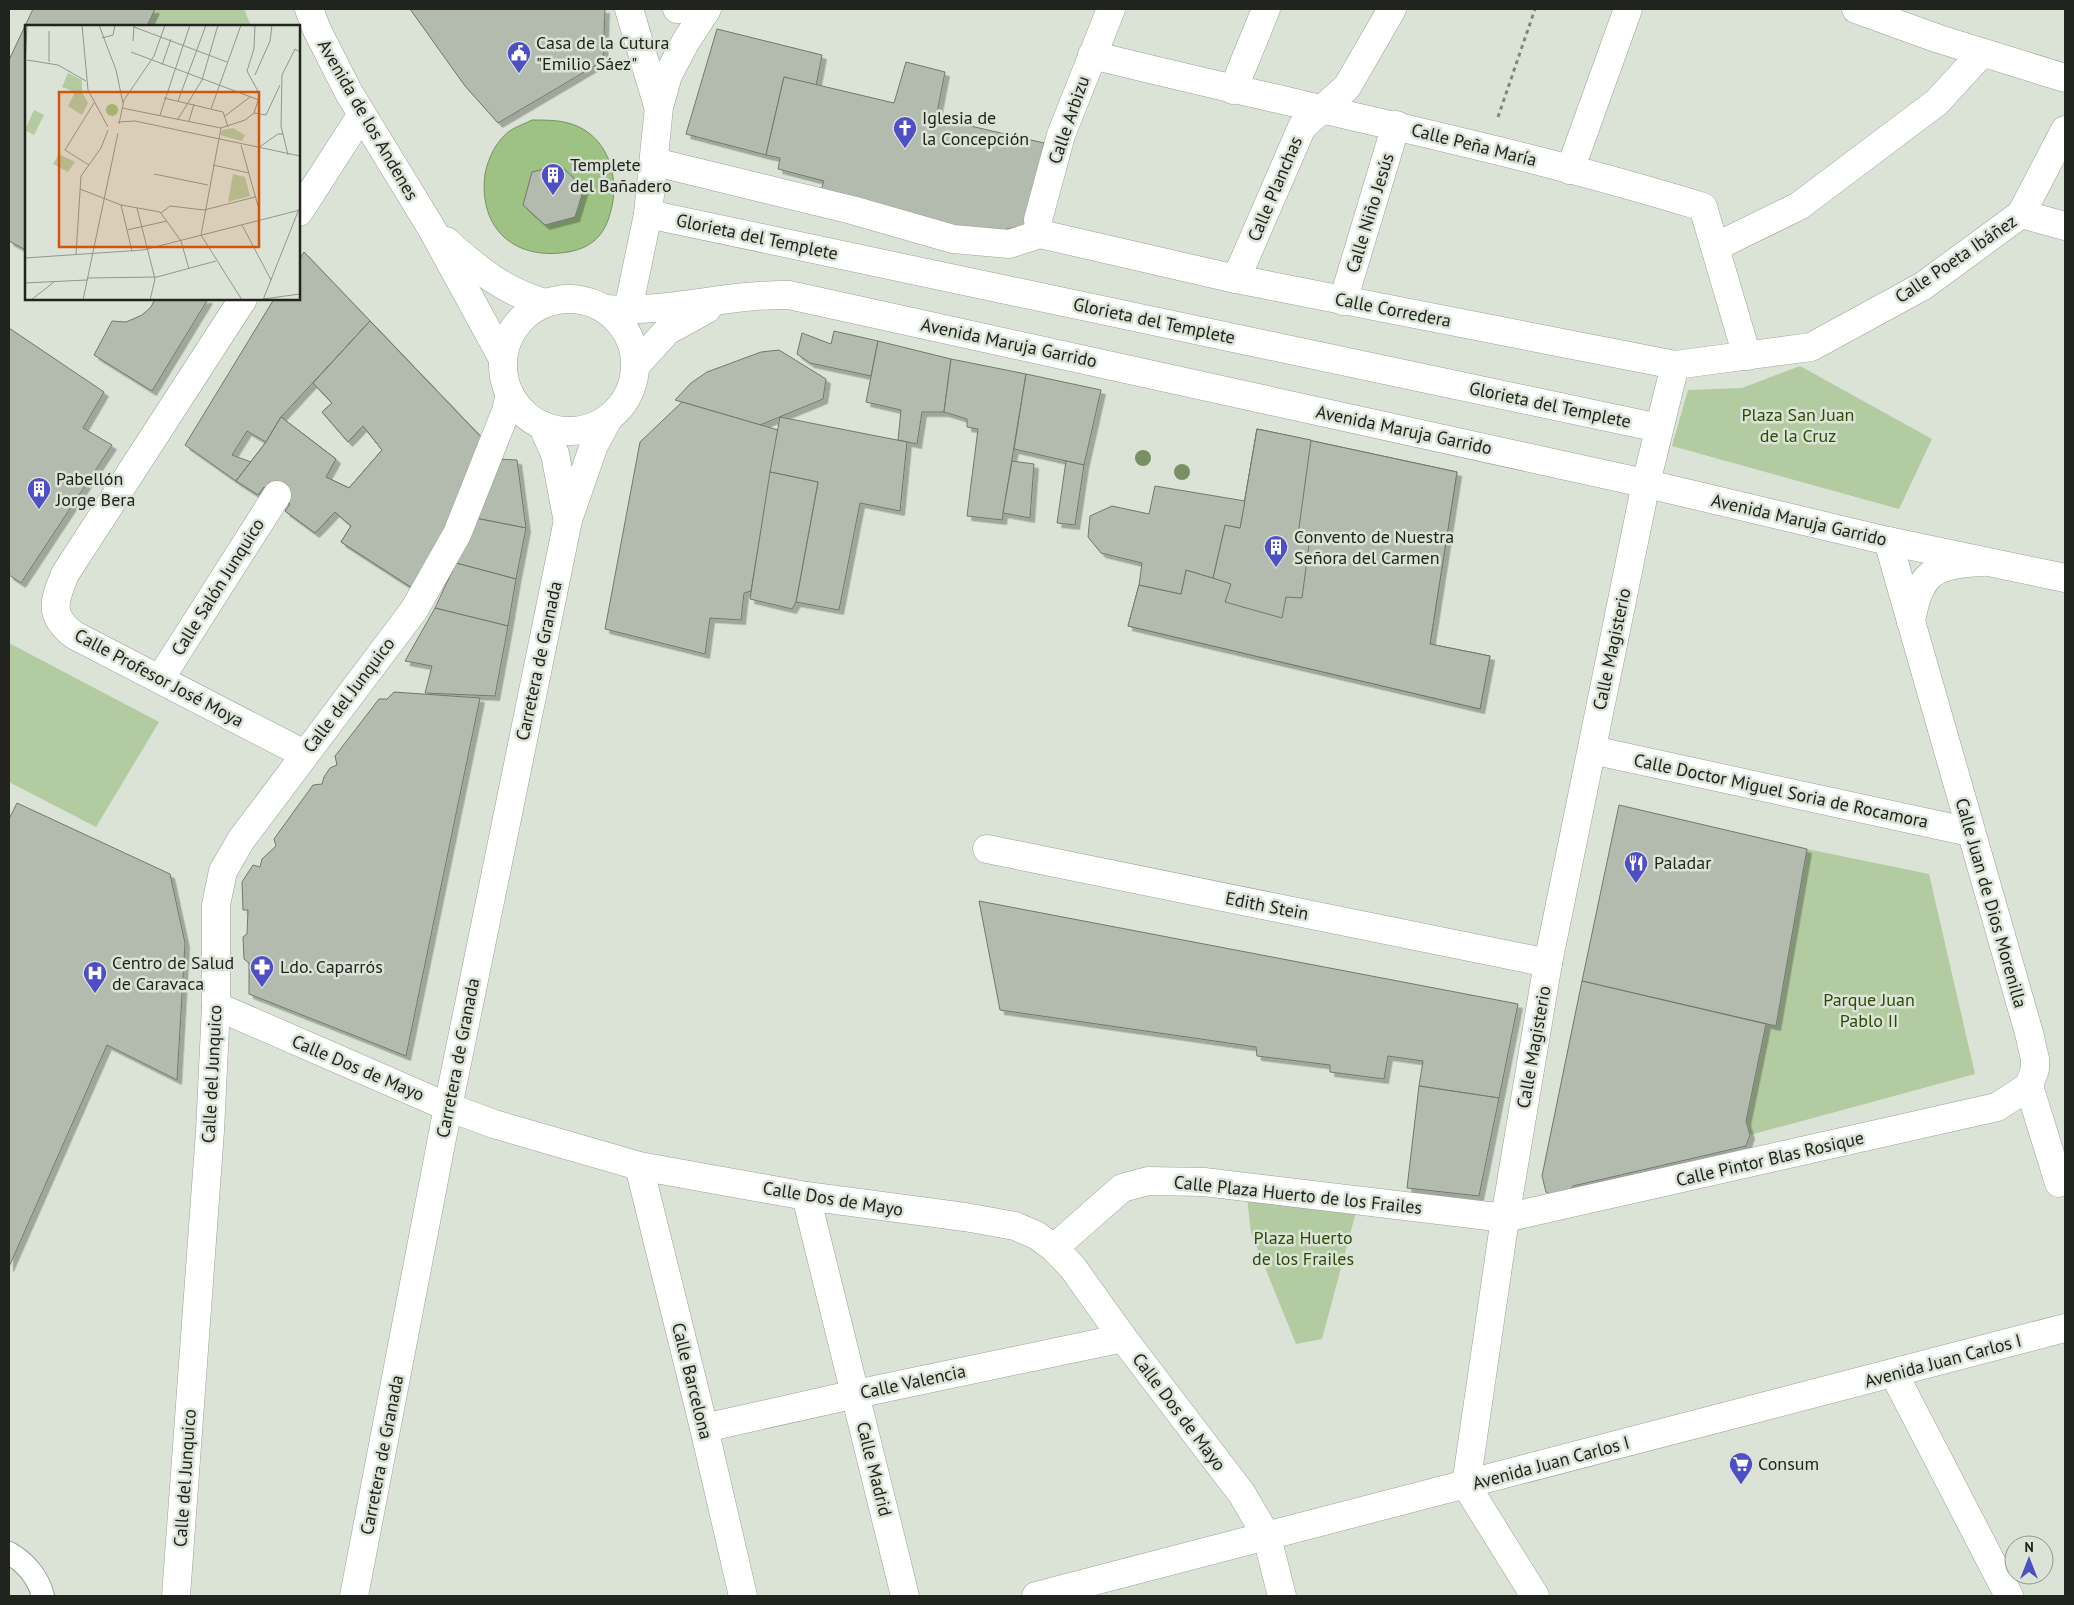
<svg xmlns="http://www.w3.org/2000/svg" width="2074" height="1605" viewBox="0 0 2074 1605" font-family="'PT Sans',sans-serif">
  <defs>
    <filter id="shadow"><feDropShadow dx="4.5" dy="4.5" stdDeviation="0" flood-color="#0004"/></filter>
  </defs>
  <rect width="100%" height="100%" fill="#dbe3d6"/>
  <g fill="#b2cba1">
    <polygon points="155,9 244,9 251,26 147,26"/>
    <polygon points="1800,366 1932,439 1899,509 1672,446 1688,390 1742,388"/>
    <polygon points="9,643 159,722 96,827 9,782"/>
    <polygon points="1807,849 1929,874 1975,1074 1750,1135 1746,1121 1766,1024 1776,1026"/>
    <polygon points="1247,1197 1356,1212 1322,1339 1296,1344 1251,1233"/>
  </g>
  <path fill="#9dc283" stroke="#789265" d="M532,120C548,120 563,120 577,126C611,141 620,182 610,214C604,236 591,248 568,252C515,261 478,229 485,174C488,158 497,139 511,130C518,126 526,123 532,120Z"/>
  <g fill="#b3baae" stroke="#71786d" fill-rule="evenodd" filter="url(#shadow)">
    <polygon points="33,9 155,9 147,26 26,26 26,250 9,241 9,60"/>
    <polygon points="410,9 605,9 603,61 498,123 465,86"/>
    <polygon points="717,29 822,55 816,86 784,77 766,155 686,134"/>
    <polygon points="906,62 945,72 936,118 1044,143 1026,225 985,234 820,193 824,181 778,169 780,158 766,155 784,77 894,103"/>
    <polygon points="560,165 584,188 575,217 545,225 523,205 532,172"/>
    <polygon points="304,252 370,321 281,417 266,442 247,431 232,455 251,462 236,481 185,445 274,299 299,299 299,260"/>
    <polygon points="155,299 208,299 152,391 94,355 112,321 126,322 142,315 151,307"/>
    <path d="M370,321L482,438L451,526L417,591L341,542L351,526L335,512L315,533L285,511L290,504L264,487L258,495L236,481L266,442L281,417L336,459L326,477L349,488L382,450L363,426L348,442L322,412L332,403L313,383ZM411,445L425,459L410,479L416,486L407,498L381,482L386,469Z"/>
    <polygon points="370,321 482,438 451,526 417,591 341,542 351,526 335,512 315,533 285,511 290,504 264,487 258,495 236,481 266,442 281,417 336,459 326,477 349,488 382,450 363,426 348,442 322,412 332,403 313,383"/>
    <polygon points="9,328 104,392 83,428 112,445 21,583 9,575"/>
    <polygon points="834,331 878,341 871,376 810,363 797,354 802,333 831,344"/>
    <polygon points="878,341 951,359 944,412 922,412 917,444 898,440 901,410 866,402"/>
    <polygon points="779,350 826,379 823,399 760,425 675,400 691,383 707,372 761,352"/>
    <polygon points="951,359 1026,374 1002,520 967,516 978,429 967,427 967,419 944,412"/>
    <polygon points="1026,374 1101,390 1084,465 1014,449"/>
    <polygon points="682,402 778,430 751,591 744,593 741,620 710,618 705,654 605,629 640,442"/>
    <polygon points="780,417 907,442 900,511 860,503 839,610 796,602 818,482 770,472"/>
    <path d="M1257,429L1457,472L1430,644L1490,656L1480,709L1128,626L1139,585L1181,594L1186,570L1213,578L1225,525L1240,528ZM1335,511L1382,521L1372,575L1325,566Z"/>
    <polygon points="1257,429 1457,472 1430,644 1490,656 1480,709 1128,626 1139,585 1181,594 1186,570 1213,578 1225,525 1240,528"/>
    <polygon points="1257,429 1311,440 1298,535 1310,537 1302,598 1286,597 1282,618 1225,602 1231,584 1213,578 1225,525 1240,528"/>
    <polygon points="497,459 517,460 526,528 475,518"/>
    <polygon points="1012,461 1034,464 1030,518 1003,513"/>
    <polygon points="1066,461 1084,465 1075,525 1057,523"/>
    <polygon points="770,472 818,482 796,602 792,609 750,599"/>
    <polygon points="1155,486 1245,501 1240,528 1225,525 1213,578 1186,570 1181,594 1139,585 1142,563 1101,553 1088,537 1090,516 1112,506 1149,514"/>
    <polygon points="475,518 526,528 516,579 456,563"/>
    <polygon points="456,563 516,579 508,626 435,608"/>
    <polygon points="435,608 508,626 495,696 425,693 432,666 405,661"/>
    <polygon points="394,692 480,698 406,1056 249,994 249,963 244,959 243,937 247,934 248,910 243,910 242,882 253,865 260,867 262,859 276,846 274,839 313,785 322,784 324,777 330,768 337,765 335,756 379,699 387,699"/>
    <polygon points="17,803 170,874 185,943 177,1080 107,1045 9,1267 9,819"/>
    <polygon points="1619,805 1807,849 1776,1026 1582,981"/>
    <polygon points="979,901 1518,1004 1499,1098 1419,1086 1423,1061 1388,1056 1384,1079 1330,1072 1330,1065 1257,1056 1256,1047 1000,1010"/>
    <polygon points="1582,981 1766,1024 1746,1121 1750,1135 1746,1146 1573,1186 1566,1195 1555,1197 1546,1192 1542,1176"/>
    <polygon points="1419,1086 1499,1098 1479,1196 1407,1188"/>
  </g>
  <g fill="none" stroke-linecap="round" stroke-linejoin="round">
    <g stroke="#9aa195" stroke-width="24">
      <path id="service" d="M9,1553C25,1562 38,1577 43,1596"/>
    </g>
    <g stroke="#9aa195" stroke-width="29">
      <g id="pedestrian">
        <polyline points="648,214 1659,428"/>
        <polyline points="160,679 277,495"/>
      </g>
    </g>
    <g stroke="#9aa195" stroke-width="29">
      <g id="minor">
        <polyline points="629,9 658,106"/>
        <polyline points="677,9 685,9"/>
        <polyline points="1856,9 1939,39 2065,78"/>
        <path d="M1092,55C1296,106 1502,145 1703,207L1747,356"/>
        <polyline points="1233,90 1266,9"/>
        <polyline points="655,162 852,210 953,239 1009,244 1040,234 1236,279 1675,365 1811,347 1923,286 2021,214 2065,130"/>
        <polyline points="1570,170 1628,9"/>
        <polyline points="299,212 362,114"/>
        <polyline points="2021,214 2065,226"/>
        <polyline points="1040,234 1038,220 1061,135 1111,9"/>
        <polyline points="1715,247 1799,206 1937,102 1982,53"/>
        <polyline points="1236,279 1302,127 1347,87 1392,9"/>
        <path d="M243,299L65,574C54,601 48,615 74,635L304,754"/>
        <polyline points="1343,301 1396,125"/>
        <polyline points="622,324 628,310 648,214 659,107 668,75 686,41 707,9"/>
        <polyline points="1888,541 2029,1033 2035,1059 2035,1069 2029,1086 2059,1183"/>
        <path d="M1911,622C1919,573 1933,564 1982,562"/>
        <polyline points="1592,750 1970,832"/>
        <polyline points="987,849 1548,963"/>
        <polyline points="216,1006 448,1107 494,1124 639,1166 806,1196 965,1217 1015,1226 1036,1235 1054,1248 1073,1268 1123,1338 1242,1494 1267,1537 1282,1596"/>
        <polyline points="639,1166 704,1428 743,1596"/>
        <polyline points="806,1196 905,1596"/>
        <polyline points="1054,1248 1122,1188 1148,1181 1204,1182 1505,1218 1997,1107 2029,1086"/>
        <polyline points="1894,1374 2009,1596"/>
        <polyline points="704,1428 856,1394 1123,1338"/>
        <polyline points="176,1596 210,1131 216,1006 216,905 223,871 241,840 414,610 457,534 506,411 510,395"/>
        <polyline points="1036,1596 2065,1328"/>
        <polyline points="1535,1596 1466,1485 1505,1218 1548,963 1646,483 1675,365"/>
      </g>
    </g>
    <g stroke="#9aa195" stroke-width="29">
      <g id="secondary">
        <polyline points="309,9 317,30 349,93 432,229 503,359"/>
        <path d="M446,241C477,269 505,292 545,303"/>
        <circle cx="569" cy="365" r="66"/>
        <path d="M606,309C668,313 727,294 789,295L1635,481L1888,541L2065,578"/>
        <polyline points="637,364 667,331 707,309"/>
        <polyline points="542,425 555,454 567,517"/>
        <polyline points="354,1596 448,1107 568,520 594,445 608,419"/>
      </g>
    </g>
    <polyline stroke="#81867e" stroke-width="3" stroke-dasharray="4 4" stroke-linecap="butt" points="1498,117 1535,9"/>
    <use href="#service" stroke="#fff" stroke-width="22"/>
    <use href="#pedestrian" stroke="#fff" stroke-width="28"/>
    <use href="#minor" stroke="#fff" stroke-width="28"/>
    <use href="#secondary" stroke="#fff" stroke-width="28"/>
  </g>
  <g fill="#7a8f63">
    <circle cx="1143" cy="458" r="8"/>
    <circle cx="1182" cy="472" r="8"/>
  </g>
  <defs>
    <g id="civic-pin" transform="scale(1.25)"><path d="M0 17L-7.5 6A9.5 9.5 0 1 1 7.5 6Z" fill="#4e4fc5" stroke="#dbe3d6"/><path d="M-.6-6.5H3V-4.5H.6V-3L4-1V1h2V6H-6V1h2V-1L-.6-3ZM-1.2 2.5V6h2.4V2.5Z" fill="#fff"/></g>
    <g id="church-pin" transform="scale(1.25)"><path d="M0 17L-7.5 6A9.5 9.5 0 1 1 7.5 6Z" fill="#4e4fc5" stroke="#dbe3d6"/><path d="M-1.2-6h2.4v3.5h3.3v2.4h-3.3V6h-2.4V-.1h-3.3v-2.4h3.3Z" fill="#fff"/></g>
    <g id="building-pin" transform="scale(1.25)"><path d="M0 17L-7.5 6A9.5 9.5 0 1 1 7.5 6Z" fill="#4e4fc5" stroke="#dbe3d6"/><path d="M-4-6H4V6H1V3H-1V6H-4ZM-2.5-4.3h1.7v1.8h-1.7ZM.8-4.3h1.7v1.8H.8ZM-2.5-1h1.7V.8h-1.7ZM.8-1h1.7V.8H.8Z" fill="#fff"/></g>
    <g id="restaurant-pin" transform="scale(1.25)"><path d="M0 17L-7.5 6A9.5 9.5 0 1 1 7.5 6Z" fill="#4e4fc5" stroke="#dbe3d6"/><path d="M-5-6h1v4h1v-4h1v4h1v-4h1v5L-1.5 .5V6h-2V.5L-5-1ZM5-6V6H3V1.5H1.5Q1.5-4 5-6Z" fill="#fff"/></g>
    <g id="pharmacy-pin" transform="scale(1.25)"><path d="M0 17L-7.5 6A9.5 9.5 0 1 1 7.5 6Z" fill="#4e4fc5" stroke="#dbe3d6"/><path d="M-2-6h4v4h4v4h-4v4h-4v-4h-4v-4h4Z" fill="#fff"/></g>
    <g id="hospital-pin" transform="scale(1.25)"><path d="M0 17L-7.5 6A9.5 9.5 0 1 1 7.5 6Z" fill="#4e4fc5" stroke="#dbe3d6"/><path d="M-5-5h3v3.5h4V-5h3V5h-3V1.5h-4V5h-3Z" fill="#fff"/></g>
    <g id="supermarket-pin" transform="scale(1.25)"><path d="M0 17L-7.5 6A9.5 9.5 0 1 1 7.5 6Z" fill="#4e4fc5" stroke="#dbe3d6"/><path d="M-6-5.5h2.5l.6 2H6L4.5 2H-2.5L-4.4-4H-6ZM-1.5 3.2a1.3 1.3 0 1 0 .1 0ZM3 3.2a1.3 1.3 0 1 0 .1 0Z" fill="#fff"/></g>
  </defs>
  <g fill-rule="evenodd">
    <use href="#civic-pin" x="519" y="53"/>
    <use href="#church-pin" x="905" y="128"/>
    <use href="#building-pin" x="553" y="175"/>
    <use href="#building-pin" x="39" y="489"/>
    <use href="#building-pin" x="1276" y="547"/>
    <use href="#restaurant-pin" x="1636" y="863"/>
    <use href="#pharmacy-pin" x="262" y="967"/>
    <use href="#hospital-pin" x="95" y="973"/>
    <use href="#supermarket-pin" x="1741" y="1464"/>
  </g>
  <g text-anchor="middle" stroke-width="5" stroke-linejoin="round" paint-order="stroke">
    <g font-size="18" fill="#21231f" stroke="#dbe3d6" text-anchor="start">
      <text x="536" y="49">Casa de la Cutura<tspan x="536" dy="21">"Emilio Sáez"</tspan></text>
      <text x="922" y="124">Iglesia de<tspan x="922" dy="21">la Concepción</tspan></text>
      <text x="570" y="171">Templete<tspan x="570" dy="21">del Bañadero</tspan></text>
      <text x="56" y="485">Pabellón<tspan x="56" dy="21">Jorge Bera</tspan></text>
      <text x="1294" y="543">Convento de Nuestra<tspan x="1294" dy="21">Señora del Carmen</tspan></text>
      <text x="1654" y="869">Paladar</text>
      <text x="112" y="969">Centro de Salud<tspan x="112" dy="21">de Caravaca</tspan></text>
      <text x="280" y="973">Ldo. Caparrós</text>
      <text x="1758" y="1470">Consum</text>
    </g>
    <g font-size="18" fill="#21231f" stroke="#dbe3d6">
      <text transform="translate(368 120) rotate(60)" y="6">Avenida de los Andenes</text>
      <text transform="translate(1069 120) rotate(-71)" y="6">Calle Arbizu</text>
      <text transform="translate(1474 145) rotate(14)" y="6">Calle Peña María</text>
      <text transform="translate(1275 189) rotate(-67)" y="6">Calle Planchas</text>
      <text transform="translate(1370 213) rotate(-73)" y="6">Calle Niño Jesús</text>
      <text transform="translate(757 237) rotate(12)" y="6">Glorieta del Templete</text>
      <text transform="translate(1956 259) rotate(-34)" y="6">Calle Poeta Ibáñez</text>
      <text transform="translate(1393 310) rotate(11)" y="6">Calle Corredera</text>
      <text transform="translate(1154 321) rotate(12)" y="6">Glorieta del Templete</text>
      <text transform="translate(1009 343) rotate(12)" y="6">Avenida Maruja Garrido</text>
      <text transform="translate(1550 405) rotate(12)" y="6">Glorieta del Templete</text>
      <text transform="translate(1404 430) rotate(12)" y="6">Avenida Maruja Garrido</text>
      <text transform="translate(1799 520) rotate(13)" y="6">Avenida Maruja Garrido</text>
      <text transform="translate(218 587) rotate(-58)" y="6">Calle Salón Junquico</text>
      <text transform="translate(1612 649) rotate(-78)" y="6">Calle Magisterio</text>
      <text transform="translate(539 661) rotate(-78)" y="6">Carretera de Granada</text>
      <text transform="translate(159 678) rotate(28)" y="6">Calle Profesor José Moya</text>
      <text transform="translate(349 695) rotate(-53)" y="6">Calle del Junquico</text>
      <text transform="translate(1781 791) rotate(12)" y="6">Calle Doctor Miguel Soria de Rocamora</text>
      <text transform="translate(1991 903) rotate(74)" y="6">Calle Juan de Dios Morenilla</text>
      <text transform="translate(1267 906) rotate(11)" y="6">Edith Stein</text>
      <text transform="translate(1534 1047) rotate(-80)" y="6">Calle Magisterio</text>
      <text transform="translate(458 1058) rotate(-79)" y="6">Carretera de Granada</text>
      <text transform="translate(358 1068) rotate(23)" y="6">Calle Dos de Mayo</text>
      <text transform="translate(212 1074) rotate(-87)" y="6">Calle del Junquico</text>
      <text transform="translate(1770 1159) rotate(-13)" y="6">Calle Pintor Blas Rosique</text>
      <text transform="translate(1298 1195) rotate(6)" y="6">Calle Plaza Huerto de los Frailes</text>
      <text transform="translate(833 1199) rotate(9)" y="6">Calle Dos de Mayo</text>
      <text transform="translate(1943 1361) rotate(-15)" y="6">Avenida Juan Carlos I</text>
      <text transform="translate(692 1381) rotate(76)" y="6">Calle Barcelona</text>
      <text transform="translate(913 1382) rotate(-12)" y="6">Calle Valencia</text>
      <text transform="translate(1179 1412) rotate(53)" y="6">Calle Dos de Mayo</text>
      <text transform="translate(382 1455) rotate(-79)" y="6">Carretera de Granada</text>
      <text transform="translate(1551 1463) rotate(-15)" y="6">Avenida Juan Carlos I</text>
      <text transform="translate(874 1469) rotate(76)" y="6">Calle Madrid</text>
      <text transform="translate(185 1478) rotate(-86)" y="6">Calle del Junquico</text>
    </g>
    <g font-size="18" fill="#2b4b05" stroke="#dbe3d6">
      <text x="1798" y="421">Plaza San Juan<tspan x="1798" dy="21">de la Cruz</tspan></text>
      <text x="1869" y="1006">Parque Juan<tspan x="1869" dy="21">Pablo II</tspan></text>
      <text x="1303" y="1244">Plaza Huerto<tspan x="1303" dy="21">de los Frailes</tspan></text>
    </g>
  </g>
  <g transform="translate(25 25)">
    <rect width="275" height="275" fill="#dbe3d6"/>
    <path d="M43,48L57,55V67L63,78L57,90L43,81L50,67L37,62ZM9,85L19,90L9,110L0,105ZM208,103L220,110L217,116L195,110L197,105ZM34,129L50,137L43,147L28,139ZM208,149L220,152L225,171L203,177Z" fill="#b2cba1"/>
    <path d="M81 85a6 6 0 1 1 12 0a6 6 0 1 1-12 0Z" fill="#9dc283"/>
    <path fill="none" stroke="#91968d" stroke-width="1" d="M57,0L63,65L83,102M74,0L91,45L98,78M109,2L202,37M77,13L88,10L90,0M108,16L109,0M106,27L234,75M2,35L33,40L61,56M24,37V6M137,40L146,14M0,42L2,0M230,50L245,16L247,0M139,73L198,87L203,102M153,76L181,0M97,83L196,103L220,95L229,88L235,70L222,46L229,24L230,0M186,84L216,0M229,88L241,90L255,60M135,90L165,0M200,91L225,72M153,94L177,55L193,0M164,96L169,79M93,97L110,96L275,131M94,99L99,75L129,31L140,0M196,103L176,210L217,275M216,120L233,181M233,123L253,109H258M263,130L256,101L257,50L270,24L275,27M64,140L40,125L69,78M188,140L224,148M129,149L183,160M55,164L96,180L135,187L156,216L164,244M96,180L107,226M112,183L130,254L125,275M136,188L145,181L179,185L230,172M217,200L246,255M102,205L142,196M51,229L56,151L76,123L83,105M0,233L118,225L275,185M62,253L132,252L191,236M0,258L62,255M238,274L275,269M6,275L29,257M58,275L93,108M238,275L274,184"/>
    <path fill="#d4540e" fill-opacity="0.15" stroke="#d4540e" stroke-width="2.5" d="M34,67H234V222H34Z"/>
    <rect width="275" height="275" fill="none" stroke="#21231f" stroke-width="2.5"/>
  </g>
  <rect width="2074" height="1605" fill="none" stroke="#21231f" stroke-width="20"/>
  <g transform="translate(2029 1560)"><circle r="24" fill="#dbe3d6" stroke="#91968d"/>
  <path d="M0-4L9 19L0 12L-9 19Z" fill="#4e4fc5"/>
  <text y="-8" font-size="14" font-weight="bold" text-anchor="middle" fill="#21231f">N</text>
  </g>
</svg>
